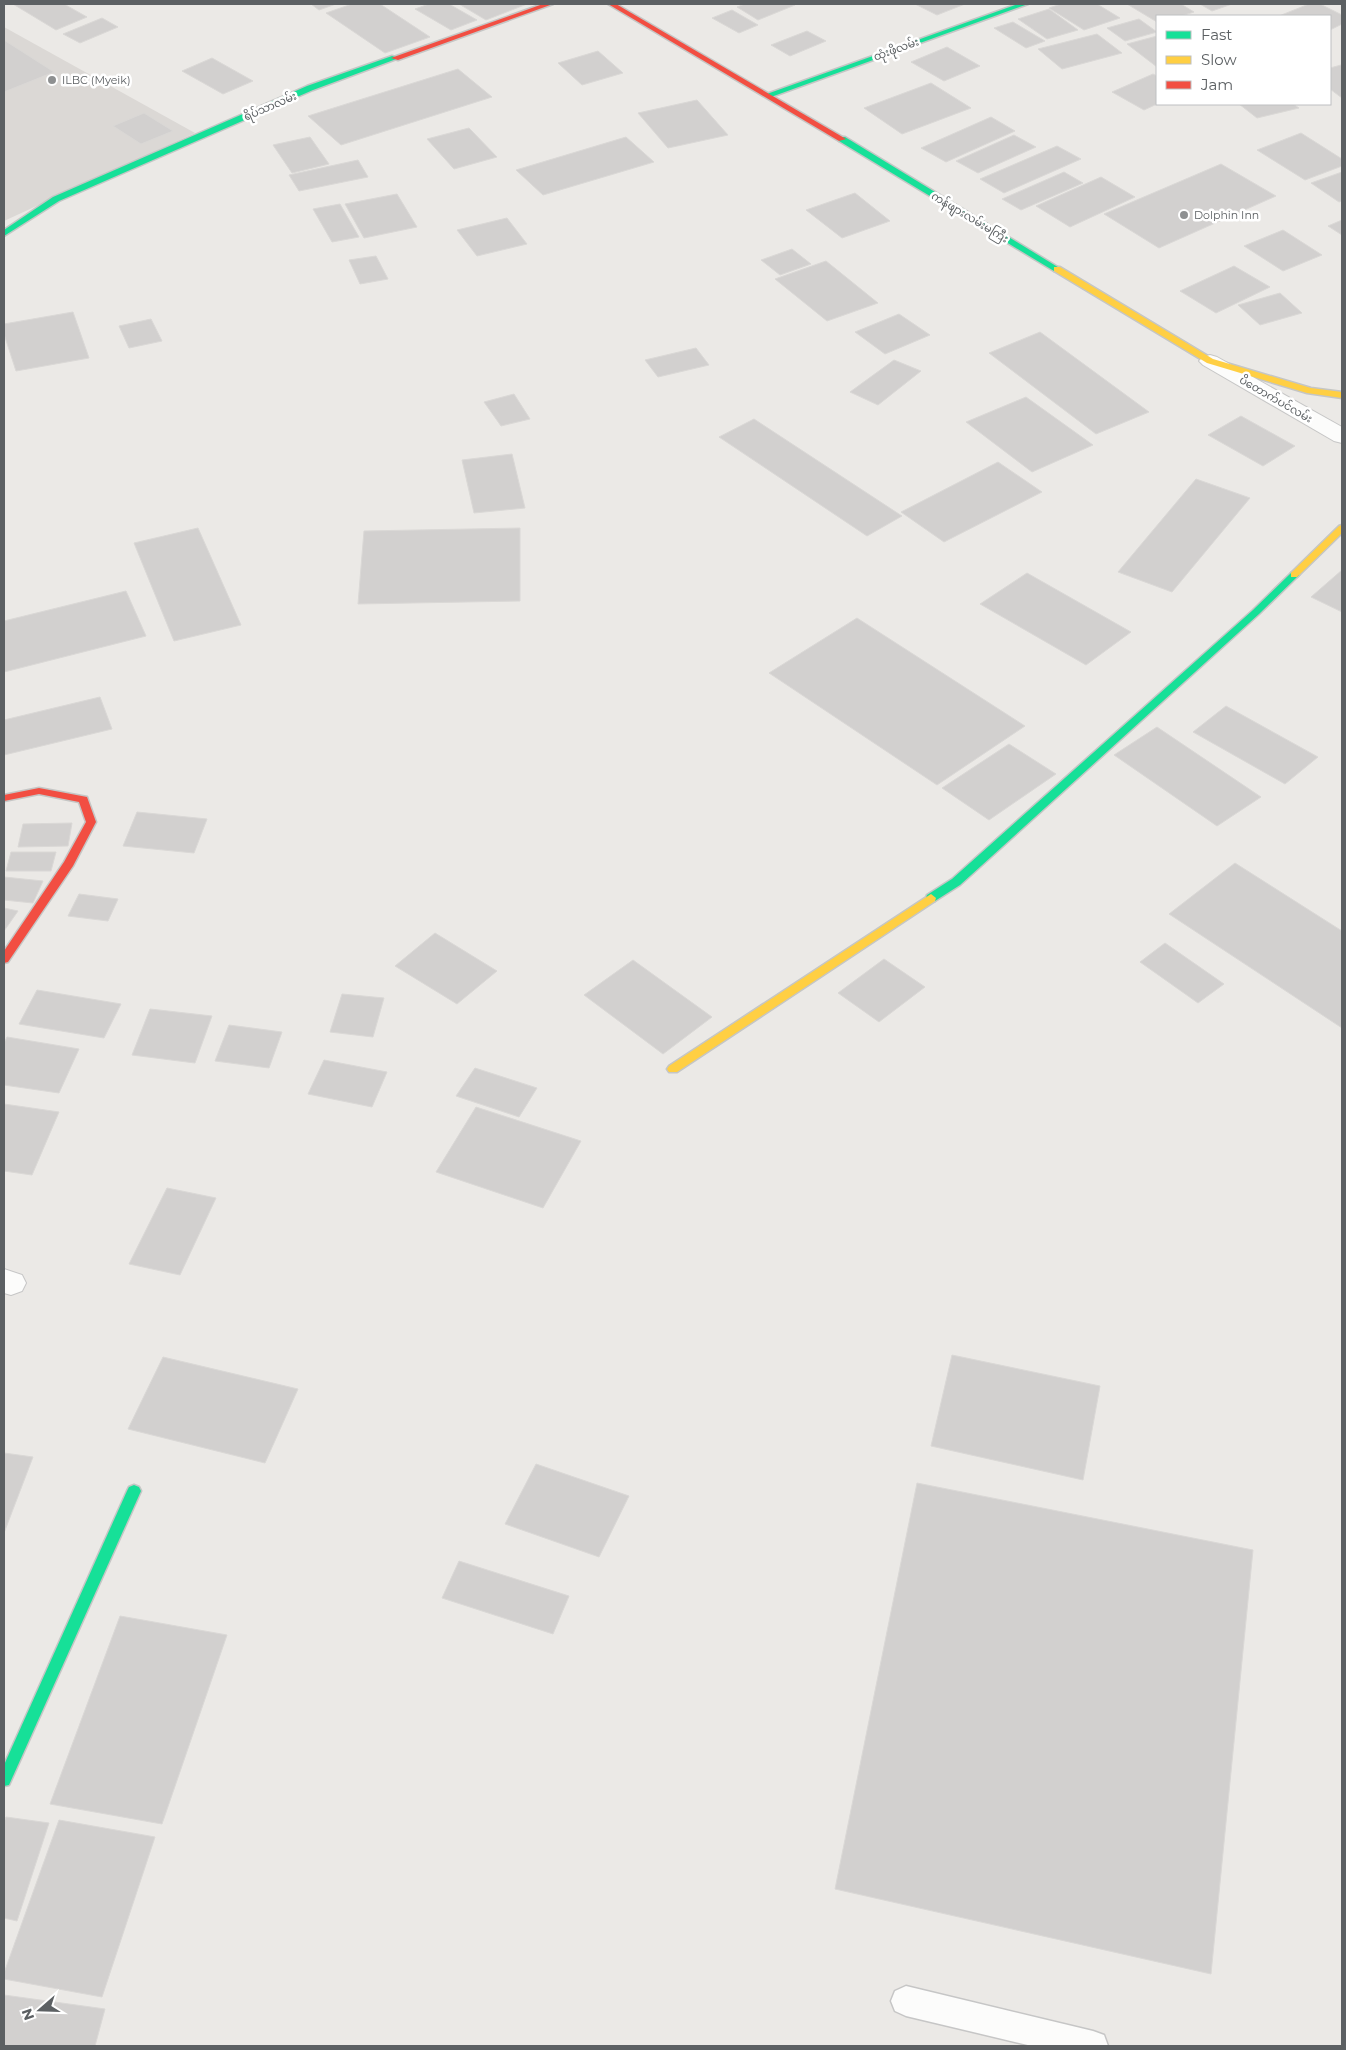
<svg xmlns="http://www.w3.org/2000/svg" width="1346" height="2050" viewBox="0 0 1346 2050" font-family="Montserrat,'Noto Sans Myanmar',sans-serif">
  <rect width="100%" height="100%" fill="#ebe9e6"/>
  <polygon fill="#dbd8d5" points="4,27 195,133 4,221"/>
  <g fill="#d2d0cf" stroke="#dad8d6">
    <polygon points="13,4 64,4 87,17 56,30"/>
    <polygon points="311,4 336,4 319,10"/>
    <polygon points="352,4 380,4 430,37 385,53 326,13"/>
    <polygon points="429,4 449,4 477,20 451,30 415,9"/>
    <polygon points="459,4 527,4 486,20"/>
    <polygon points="745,4 793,4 795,5 758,20 737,7"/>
    <polygon points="915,4 965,4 937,15"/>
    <polygon points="1061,4 1097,4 1120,18 1084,30 1049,8"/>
    <polygon points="1127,4 1181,4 1194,12 1181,16 1157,16 1157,22"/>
    <polygon points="1200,4 1232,4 1212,11"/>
    <polygon points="1309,4 1320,4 1342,15 1342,24 1330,30 1330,16 1279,16"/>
    <polygon points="1049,9 1078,30 1047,39 1018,19"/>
    <polygon points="732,10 758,25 739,33 712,18"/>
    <polygon points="102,18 118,27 80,43 63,34"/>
    <polygon points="1139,19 1157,32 1125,41 1107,28"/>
    <polygon points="1013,22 1045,41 1026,48 994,28"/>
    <polygon points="807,31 826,41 790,56 771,45"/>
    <polygon points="1097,34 1122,53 1062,69 1038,49"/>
    <polygon points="1157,36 1157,67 1127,44"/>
    <polygon points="4,40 54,72 4,92"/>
    <polygon points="947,47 980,66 944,81 911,62"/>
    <polygon points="598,51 623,73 582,85 558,63"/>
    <polygon points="212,58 253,81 223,94 182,71"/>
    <polygon points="1341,65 1342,66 1342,98 1330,89 1330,68"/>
    <polygon points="458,69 492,97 341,145 308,116"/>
    <polygon points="1153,74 1157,76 1157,104 1144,110 1112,92"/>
    <polygon points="931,83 971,108 902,134 864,108"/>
    <polygon points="697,100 728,135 668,148 638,113"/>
    <polygon points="1239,104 1293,104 1299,108 1257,118"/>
    <polygon points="144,113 173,131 141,144 113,126"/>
    <polygon points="991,117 1015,131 946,162 921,148"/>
    <polygon points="469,128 497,157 454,169 427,139"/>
    <polygon points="1301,133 1342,159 1342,166 1305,180 1257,150"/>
    <polygon points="1014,135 1036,147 978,173 956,161"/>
    <polygon points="310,137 329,164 292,173 273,145"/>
    <polygon points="626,137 654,162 543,195 516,170"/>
    <polygon points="1057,146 1081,159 1004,193 980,179"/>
    <polygon points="358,160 368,177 299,191 289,175"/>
    <polygon points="1221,164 1276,196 1159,248 1104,214"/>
    <polygon points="1064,172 1083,183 1021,210 1002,199"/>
    <polygon points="1342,172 1342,201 1339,202 1311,183"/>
    <polygon points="1101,177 1135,197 1070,227 1036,206"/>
    <polygon points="855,193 890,221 842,238 806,210"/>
    <polygon points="397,194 417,227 364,238 345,204"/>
    <polygon points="340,204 359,237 332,242 313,209"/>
    <polygon points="507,218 527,244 477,256 457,230"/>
    <polygon points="1342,220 1342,235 1328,226"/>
    <polygon points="1283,230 1322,255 1283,271 1244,246"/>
    <polygon points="792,249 811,264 780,275 761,260"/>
    <polygon points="376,256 388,279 360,284 349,260"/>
    <polygon points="826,261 878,303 827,321 775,279"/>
    <polygon points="1234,266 1270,287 1216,313 1180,291"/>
    <polygon points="1280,293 1302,313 1260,325 1238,305"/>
    <polygon points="73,312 89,358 16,371 4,334 4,324"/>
    <polygon points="899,314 930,335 885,354 855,332"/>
    <polygon points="151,319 162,341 129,348 119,326"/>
    <polygon points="1040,332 1149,412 1096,434 989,353"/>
    <polygon points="696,348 709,365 658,377 645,360"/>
    <polygon points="894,360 921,371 878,405 850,392"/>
    <polygon points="514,394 530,419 501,426 484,402"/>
    <polygon points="1026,397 1093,445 1032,472 966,422"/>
    <polygon points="1241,416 1295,446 1263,466 1208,435"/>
    <polygon points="754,419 902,516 867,536 719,437"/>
    <polygon points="512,454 525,508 474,513 462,460"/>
    <polygon points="998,462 1042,492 944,542 901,512"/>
    <polygon points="1196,479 1250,498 1172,592 1118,572"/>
    <polygon points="198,528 241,625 174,641 134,543"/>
    <polygon points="520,528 520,601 358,604 364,531"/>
    <polygon points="1342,570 1342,612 1311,597"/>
    <polygon points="1027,573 1131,632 1086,665 980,604"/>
    <polygon points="126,591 146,636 4,672 4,621"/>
    <polygon points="857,618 1025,726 937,785 769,673"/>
    <polygon points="100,697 112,729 4,755 4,720"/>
    <polygon points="1226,706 1318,757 1285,784 1193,732"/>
    <polygon points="1157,727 1261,797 1217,826 1114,755"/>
    <polygon points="1009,744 1056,774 989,820 942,788"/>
    <polygon points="137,812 207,819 194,853 123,846"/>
    <polygon points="72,823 68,846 18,847 23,824"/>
    <polygon points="11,852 56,852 51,871 6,871"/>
    <polygon points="1235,863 1342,931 1342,1028 1169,914"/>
    <polygon points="4,877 43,881 33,903 4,900"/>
    <polygon points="79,894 118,899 108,921 68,916"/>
    <polygon points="4,908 18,911 4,931"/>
    <polygon points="435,933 497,971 457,1004 395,966"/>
    <polygon points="1165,943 1224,984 1198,1003 1140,962"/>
    <polygon points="884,959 925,987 879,1022 838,993"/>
    <polygon points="633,960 712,1017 663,1054 584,995"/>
    <polygon points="37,990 121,1004 104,1038 19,1024"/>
    <polygon points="342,994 384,998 373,1037 330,1032"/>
    <polygon points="150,1009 212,1016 195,1063 132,1055"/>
    <polygon points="229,1025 282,1032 269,1068 215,1061"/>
    <polygon points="7,1037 79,1049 59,1093 4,1085 4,1043"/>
    <polygon points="324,1060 387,1072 372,1107 308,1094"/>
    <polygon points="475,1068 537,1088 519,1117 456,1096"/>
    <polygon points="4,1104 59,1112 32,1175 4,1171"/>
    <polygon points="476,1107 581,1141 543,1208 436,1172"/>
    <polygon points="167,1188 216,1198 180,1275 129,1264"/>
    <polygon points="952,1355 1100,1386 1083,1480 931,1446"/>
    <polygon points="163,1357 298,1389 265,1463 128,1429"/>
    <polygon points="4,1453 33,1457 4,1533"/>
    <polygon points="536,1464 629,1496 599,1557 505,1524"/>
    <polygon points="917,1483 1253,1550 1211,1974 835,1889"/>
    <polygon points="459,1561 569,1596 553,1634 442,1598"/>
    <polygon points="120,1616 227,1635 162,1824 50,1804"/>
    <polygon points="6,1817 49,1823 17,1921 4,1918 4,1822"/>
    <polygon points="59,1820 155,1837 102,1997 4,1979 4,1973"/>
    <polygon points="4,1995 105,2009 95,2046 4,2046"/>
  </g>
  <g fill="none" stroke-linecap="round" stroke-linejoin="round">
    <g stroke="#c6c6c6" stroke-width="3">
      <polygon id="lane" points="906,1986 1093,2031 1104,2035 1108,2046 1032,2046 906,2016 895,2011 891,2001 895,1991"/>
    </g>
    <g stroke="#c6c6c6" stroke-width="2">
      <g id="street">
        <polygon points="1210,355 1217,357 1342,427 1342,443 1334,441 1203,365 1199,361 1203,357"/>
        <polygon points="4,1269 22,1275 26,1283 22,1291 11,1295 4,1293"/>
      </g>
    </g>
    <g stroke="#c5c6c5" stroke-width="3">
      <g id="fast">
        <polygon points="1018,4 1028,4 771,97 764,95"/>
        <polygon points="392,56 399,58 313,90 59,201 4,236 4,230 53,197 307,86"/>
        <polygon points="839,137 845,137 1061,269 1060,271 1054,271 839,141"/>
        <polygon points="1294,572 1299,575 1297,577 1259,614 960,885 935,901 927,901 926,898 927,895 952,879 1253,610 1291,573"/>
        <polygon points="134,1485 139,1487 141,1491 9,1785 4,1786 4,1765 127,1491 129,1487"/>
      </g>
    </g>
    <g stroke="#c5c6c5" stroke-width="3">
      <g id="slow">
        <polygon points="1054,267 1060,267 1213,359 1311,388 1342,392 1342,398 1307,393 1207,363 1054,271"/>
        <polygon points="1342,525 1342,533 1297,577 1291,577 1291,573 1339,526"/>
        <polygon points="931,894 936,898 935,901 677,1072 669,1072 667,1069 669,1066"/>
      </g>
    </g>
    <g stroke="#c5c6c5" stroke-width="3">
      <g id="jam">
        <polygon points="543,4 553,4 398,60 391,58"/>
        <polygon points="608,4 616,4 846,139 839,141"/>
        <polygon points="39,788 87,797 96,822 73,866 8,962 4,963 4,951 64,862 86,822 79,802 39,794 4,801 4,795"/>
      </g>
    </g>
    <use href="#lane" fill="#fcfcfb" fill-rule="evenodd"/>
    <use href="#street" fill="#fcfcfb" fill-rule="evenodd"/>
    <use href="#fast" fill="#16e098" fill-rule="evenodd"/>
    <use href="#slow" fill="#ffcf43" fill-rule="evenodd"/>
    <use href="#jam" fill="#f24e42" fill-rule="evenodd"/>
  </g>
  <g fill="#8e9091" stroke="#fff" stroke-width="2">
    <circle cx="52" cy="80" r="5"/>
    <circle cx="1184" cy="215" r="5"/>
  </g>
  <g text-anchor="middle" stroke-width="5" stroke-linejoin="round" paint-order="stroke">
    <g font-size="11" fill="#5c6063" stroke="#fff">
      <text transform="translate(896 49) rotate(-20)" y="4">ထုံးဖိုလမ်း</text>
      <text transform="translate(270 106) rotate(-23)" y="4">ရိပ်သာလမ်း</text>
      <text transform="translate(970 217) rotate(31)" y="4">ကန်ဖျားလမ်းမကြီး</text>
      <text transform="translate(1276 399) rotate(30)" y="4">ပိတောက်ပင်လမ်း</text>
    </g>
    <g font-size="11" fill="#5c6063" stroke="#fff" text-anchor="start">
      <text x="62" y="84">ILBC (Myeik)</text>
      <text x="1194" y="219">Dolphin Inn</text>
    </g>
  </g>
  <rect width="1346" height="2050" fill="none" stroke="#5c6063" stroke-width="10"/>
  <rect x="1156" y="15" width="175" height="90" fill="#ffffff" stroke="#bebfc1"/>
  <rect x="1166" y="31" width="25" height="8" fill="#16e098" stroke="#bebfc1"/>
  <text x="1201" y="40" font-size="15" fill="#5c6063">Fast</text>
  <rect x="1166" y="56" width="25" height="8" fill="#ffcf43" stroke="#bebfc1"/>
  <text x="1201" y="65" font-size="15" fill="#5c6063">Slow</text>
  <rect x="1166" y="81" width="25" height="8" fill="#f24e42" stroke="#bebfc1"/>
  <text x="1201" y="90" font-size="15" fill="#5c6063">Jam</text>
  <g transform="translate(40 2010) rotate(250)" stroke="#ffffff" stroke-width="4" paint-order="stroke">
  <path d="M0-4L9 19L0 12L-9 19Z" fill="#5c6063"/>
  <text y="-8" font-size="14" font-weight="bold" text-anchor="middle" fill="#5c6063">N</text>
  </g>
</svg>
